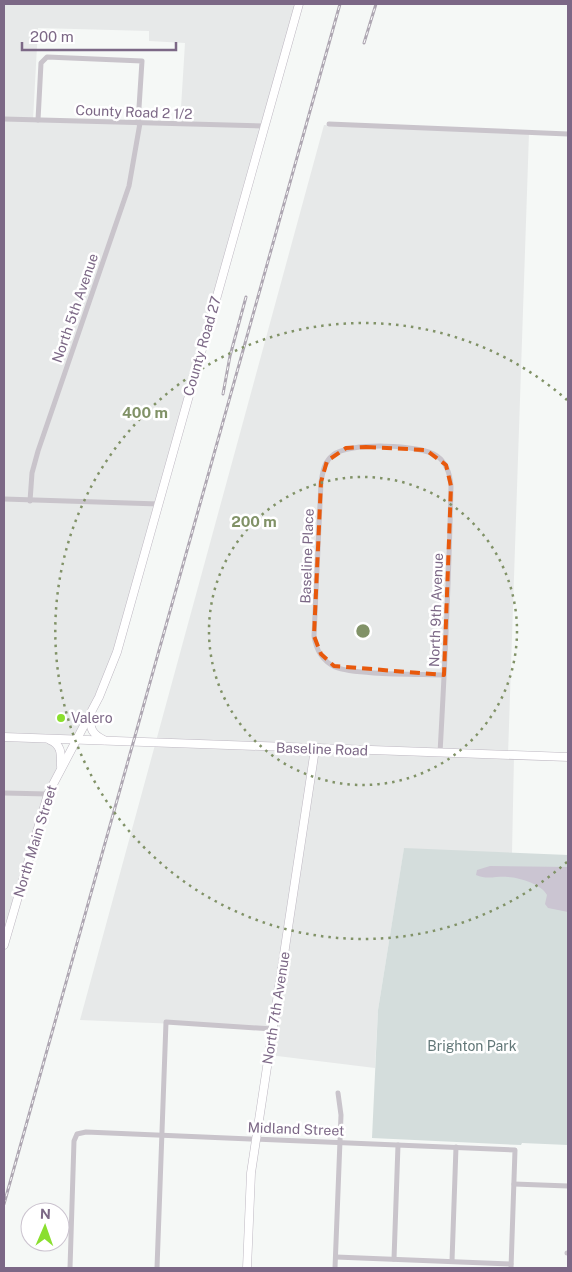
<svg xmlns="http://www.w3.org/2000/svg" width="572" height="1272" viewBox="0 0 572 1272" font-family="'Public Sans',sans-serif">
  <rect width="100%" height="100%" fill="#f5f8f6"/>
  <g fill="#e7e9e9" fill-rule="evenodd">
    <path d="M4,4H299L117,652L76,740L56,743L61,766L52,783L4,945ZM38,28L149,31V41L185,43L180,124L33,120Z"/>
    <polygon points="324,125 529,133 508,755 514,756 512,853 404,849 378,1010 375,1068 269,1055 273,1028 80,1020"/>
  </g>
  <polygon fill="#d4dddc" points="404,848 568,855 568,1145 522,1143 521,1145 372,1138 378,1010"/>
  <path fill="#cbc5d2" d="M490,866L568,867V912L548,908L545,904L547,895C541,884 521,878 508,877C496,876 487,880 476,875L477,870Z"/>
  <g fill="none" stroke-linecap="round" stroke-linejoin="round">
    <g stroke="#beb8c2" stroke-width="9">
      <g id="secondary">
        <path d="M90,716C90,729 92,734 104,740"/>
        <polyline points="4,737 568,757"/>
        <path d="M50,740C62,745 61,754 61,766"/>
        <polyline points="4,945 48,794 99,697 117,652 299,4"/>
        <polyline points="247,1268 251,1173 315,749"/>
      </g>
    </g>
    <g stroke="#c9c4cb" stroke-width="5">
      <polyline points="4,119 264,126"/>
      <polyline points="38,120 41,63 47,57 142,61 138,123"/>
      <polyline points="329,124 568,134"/>
      <polyline points="4,499 159,504"/>
      <polyline points="30,501 32,473 38,451 129,186 140,123"/>
      <path d="M440,753C445,664 449,575 451,486C450,474 447,463 437,456C421,444 348,442 333,455C324,462 323,471 321,482L314,636C316,650 323,661 335,667C354,675 420,674 444,675"/>
      <polyline points="4,793 48,794"/>
      <polyline points="514,1184 568,1186"/>
      <polyline points="567,1253 568,1253"/>
      <polyline points="336,1257 511,1264"/>
      <polyline points="394,1259 398,1145"/>
      <polyline points="452,1261 456,1147"/>
      <polyline points="70,1268 74,1141 77,1134 86,1132 515,1150 511,1268"/>
      <polyline points="157,1268 166,1022 273,1029"/>
      <polyline points="335,1268 341,1115 338,1093"/>
    </g>
    <use href="#secondary" stroke="#fff" stroke-width="8"/>
    <g stroke="#aea7b2" stroke-width="3">
      <g id="rail">
        <polyline points="364,43 376,4"/>
        <polyline points="223,394 230,356 246,297"/>
        <polyline points="4,1204 340,4"/>
      </g>
    </g>
    <use href="#rail" stroke="#fff" stroke-width="1" stroke-dasharray="4" stroke-linecap="butt"/>
  </g>
  <path fill="none" stroke="#e8590c" stroke-width="4" stroke-dasharray="10 6" stroke-linejoin="round" d="M366,447L426,450L446,465L451,486L444,675L334,666L321,654L314,636L321,482L327,461L346,448Z"/>
  <g fill="none" stroke="#819267" stroke-width="2.5" stroke-dasharray="2.5 5">
    <circle cx="363" cy="631" r="154"/>
    <path d="M567 862A308 308 0 1 1 567 400"/>
  </g>
  <circle fill="#8adf2e" stroke="#fff" stroke-width="2" cx="61" cy="718" r="5"/>
  <g text-anchor="middle" stroke-width="5" stroke-linejoin="round" paint-order="stroke">
    <g font-size="14" fill="#7c6886" stroke="#fff">
      <text transform="translate(134 112) rotate(2)" y="5">County Road 2 1/2</text>
      <text transform="translate(75 308) rotate(-71)" y="5">North 5th Avenue</text>
      <text transform="translate(202 346) rotate(-74)" y="5">County Road 27</text>
      <text transform="translate(307 556) rotate(-88)" y="5">Baseline Place</text>
      <text transform="translate(436 610) rotate(-88)" y="5">North 9th Avenue</text>
      <text transform="translate(322 749) rotate(2)" y="5">Baseline Road</text>
      <text transform="translate(35 841) rotate(-73)" y="5">North Main Street</text>
      <text transform="translate(276 1008) rotate(-81)" y="5">North 7th Avenue</text>
      <text transform="translate(296 1129) rotate(2)" y="5">Midland Street</text>
    </g>
    <g font-size="14" fill="#7c6886" stroke="#fff" text-anchor="start">
      <text x="71" y="723">Valero</text>
    </g>
    <g font-size="14" fill="#627778" stroke="#fff">
      <text x="472" y="1051">Brighton Park</text>
    </g>
  </g>
  <circle cx="363" cy="631" r="8" fill="#819267" stroke="#fff" stroke-width="2.5"/>
  <g font-size="15" text-anchor="middle" font-weight="bold" fill="#819267" stroke="#fff" stroke-width="5" stroke-linejoin="round" paint-order="stroke">
    <text x="145" y="418">400 m</text>
    <text x="254" y="527">200 m</text>
  </g>
  <rect width="572" height="1272" fill="none" stroke="#7c6886" stroke-width="10"/>
  <g transform="translate(45 1227) rotate(2)"><circle r="24" fill="#ffffff" stroke="#cbc3cf"/>
  <path d="M0-4L9 19L0 12L-9 19Z" fill="#8adf2e"/>
  <text y="-8" font-size="14" font-weight="bold" text-anchor="middle" fill="#7c6886">N</text>
  </g>
  <path d="M22 42v8h154v-8" fill="none" stroke="#7c6886" stroke-width="2.5"/>
  <text x="30" y="42" font-size="15" fill="#7c6886" stroke="#ffffff" stroke-width="4" paint-order="stroke">200 m</text>
</svg>
